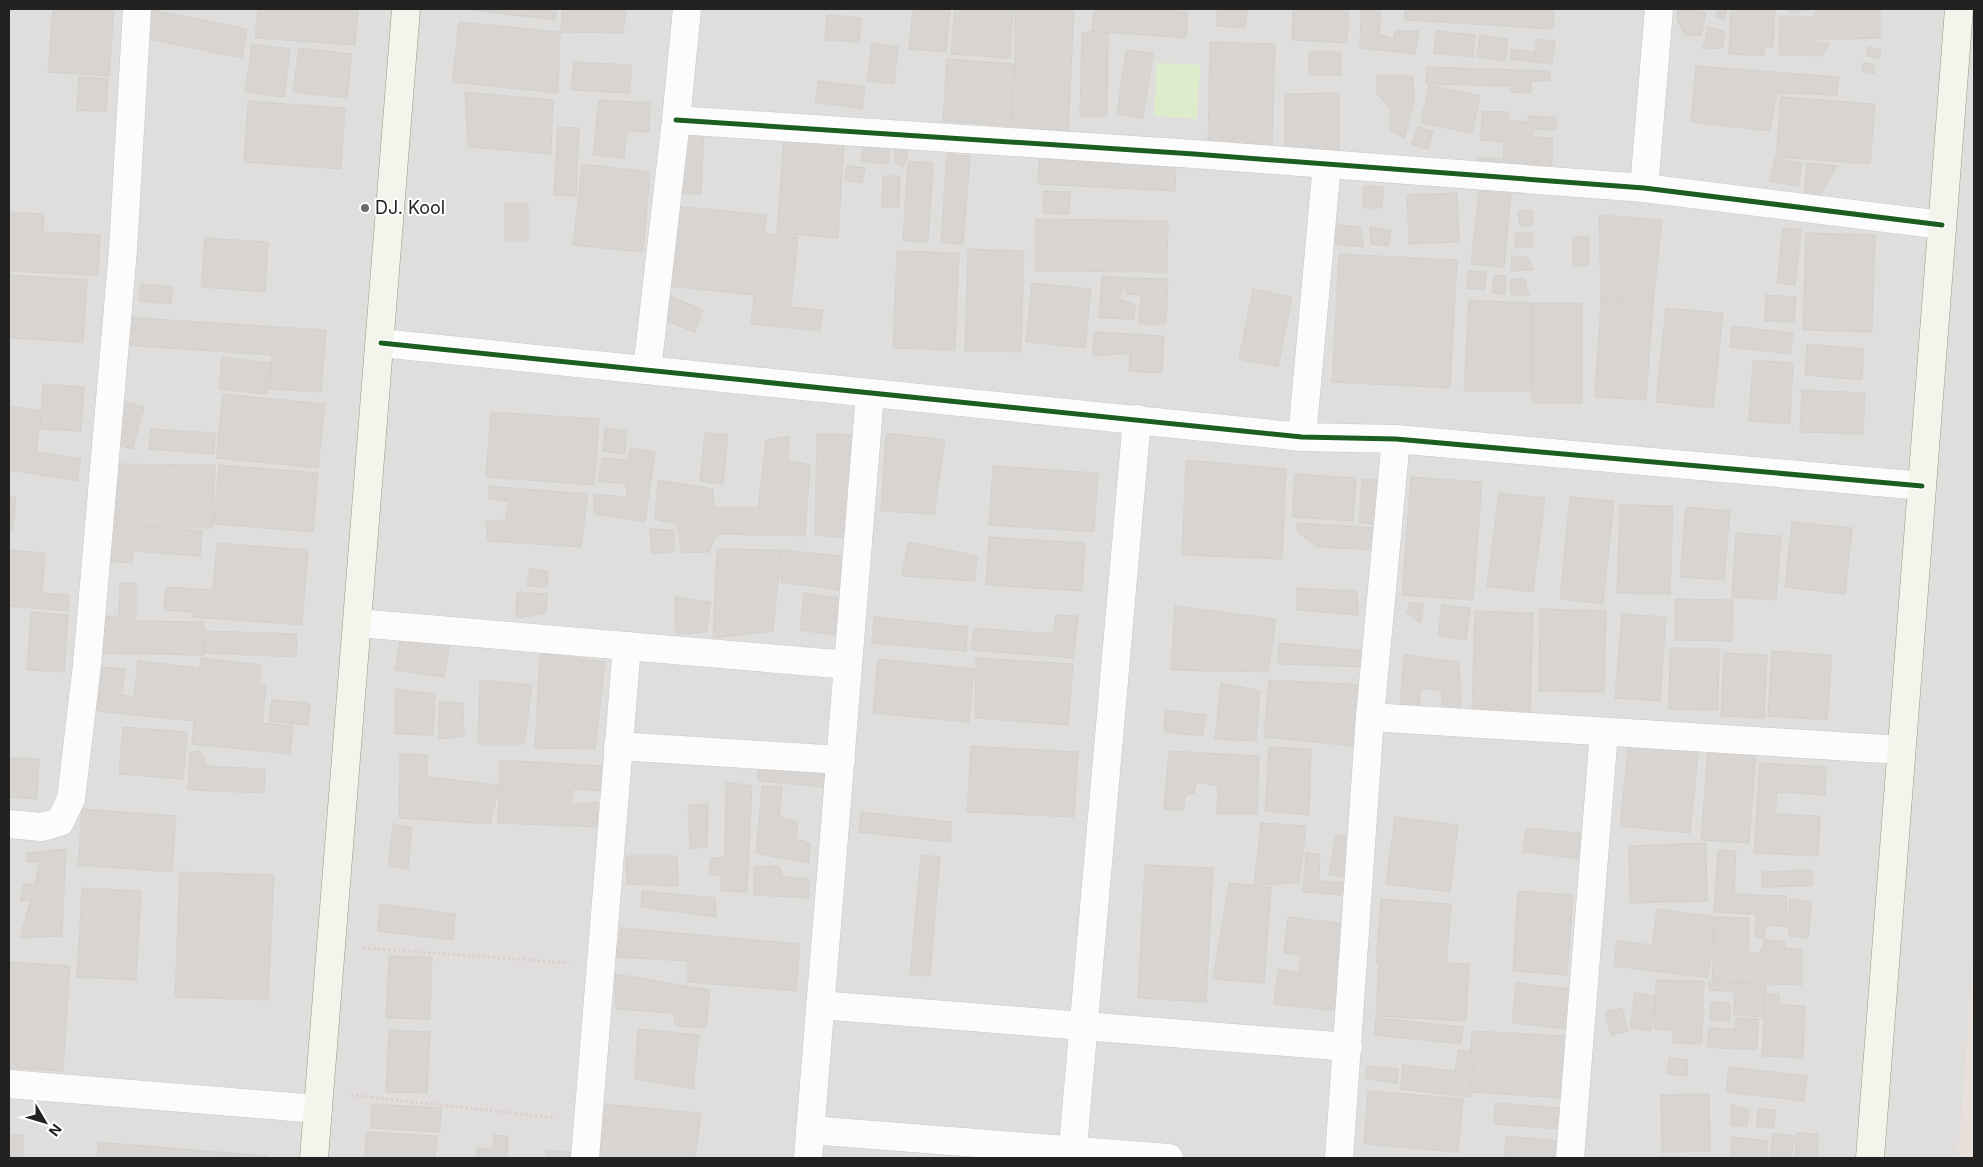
<svg xmlns="http://www.w3.org/2000/svg" width="1983" height="1167" viewBox="0 0 1983 1167" font-family="Inter,sans-serif">
  <rect width="100%" height="100%" fill="#f0eeeb"/>
  <rect fill="#dfdedc" x="9" y="9" width="1965" height="1149"/>
  <polygon fill="#dededc" points="9,736 58,741 51,812 9,808"/>
  <polygon fill="#eae0db" points="1974,951 1974,1158 1958,1158"/>
  <polygon fill="#ddeccb" points="1157,63 1200,65 1197,119 1154,116"/>
  <g fill="#d7d4d2" stroke="#d3d0cc">
    <polygon points="53,9 114,9 109,76 48,72"/>
    <polygon points="148,9 247,29 242,58 143,38"/>
    <polygon points="258,9 358,9 355,45 255,38"/>
    <polygon points="462,9 557,9 555,20"/>
    <polygon points="563,9 626,9 623,33 560,32"/>
    <polygon points="913,9 950,9 946,52 909,49"/>
    <polygon points="955,9 1013,9 1010,58 951,54"/>
    <polygon points="1015,9 1074,9 1068,132 1010,126 1015,64"/>
    <polygon points="1094,9 1157,9 1188,12 1186,38 1092,31"/>
    <polygon points="1217,9 1247,9 1245,28 1216,26"/>
    <polygon points="1293,9 1349,9 1347,43 1292,40"/>
    <polygon points="1361,9 1381,9 1379,34 1394,39 1395,31 1419,31 1415,54 1360,48"/>
    <polygon points="1405,9 1554,9 1553,29 1404,20"/>
    <polygon points="1678,9 1690,9 1706,13 1701,35 1685,36 1677,19"/>
    <polygon points="1718,9 1727,9 1724,19 1715,17"/>
    <polygon points="1731,9 1775,9 1773,47 1764,47 1764,56 1729,54"/>
    <polygon points="1782,9 1810,9 1793,13"/>
    <polygon points="1815,9 1880,9 1880,38 1815,40"/>
    <polygon points="827,15 861,18 859,42 825,40"/>
    <polygon points="1780,16 1814,17 1813,43 1829,43 1822,56 1779,55"/>
    <polygon points="459,22 560,32 558,93 452,82"/>
    <polygon points="1708,27 1725,32 1722,48 1703,49"/>
    <polygon points="1092,31 1108,33 1107,116 1080,116 1082,33"/>
    <polygon points="1436,31 1475,35 1473,57 1434,53"/>
    <polygon points="1480,35 1508,39 1505,61 1477,57"/>
    <polygon points="1537,39 1555,41 1552,64 1510,59 1511,49 1535,52"/>
    <polygon points="1210,42 1275,44 1272,144 1208,143"/>
    <polygon points="872,43 898,47 894,84 867,81"/>
    <polygon points="252,44 290,49 284,97 245,92"/>
    <polygon points="1868,47 1881,50 1880,58 1867,56"/>
    <polygon points="299,48 352,54 347,98 293,92"/>
    <polygon points="1126,50 1153,53 1143,118 1117,114"/>
    <rect x="1309" y="52" width="32" height="23"/>
    <polygon points="947,59 1015,64 1010,126 943,121"/>
    <polygon points="574,62 632,65 629,93 571,90"/>
    <polygon points="1863,63 1873,64 1875,73 1862,71"/>
    <polygon points="1696,66 1839,77 1837,95 1777,93 1770,131 1691,122"/>
    <polygon points="1427,67 1550,71 1550,81 1531,81 1531,93 1510,92 1510,86 1426,84"/>
    <polygon points="1377,76 1413,76 1414,100 1404,138 1390,130 1390,108 1377,94"/>
    <polygon points="79,77 108,79 106,112 77,110"/>
    <polygon points="818,81 865,87 862,109 815,102"/>
    <polygon points="1429,85 1480,96 1472,133 1421,123"/>
    <polygon points="465,92 553,100 551,154 468,147"/>
    <polygon points="1339,93 1339,156 1285,156 1285,94"/>
    <polygon points="1781,97 1875,104 1870,164 1776,157"/>
    <polygon points="599,100 650,103 649,132 627,131 624,158 593,155"/>
    <polygon points="248,101 345,108 341,169 244,162"/>
    <polygon points="1482,111 1508,112 1508,120 1528,122 1528,116 1556,117 1556,130 1533,129 1533,137 1553,138 1551,176 1476,173 1477,158 1503,159 1504,142 1481,140"/>
    <polygon points="558,127 579,128 576,196 554,195"/>
    <polygon points="1418,127 1433,131 1428,149 1412,144"/>
    <polygon points="679,129 704,130 701,194 676,193"/>
    <polygon points="784,138 844,142 838,238 777,233"/>
    <polygon points="863,144 890,147 888,164 861,161"/>
    <polygon points="907,147 908,155 903,167 896,163 894,149"/>
    <polygon points="947,154 970,156 963,244 941,243"/>
    <polygon points="1775,158 1802,163 1798,186 1770,181"/>
    <polygon points="1039,159 1176,166 1175,191 1038,184"/>
    <polygon points="908,161 933,163 928,242 903,241"/>
    <polygon points="1807,163 1837,166 1820,196 1804,195"/>
    <polygon points="582,164 650,172 643,252 573,245"/>
    <polygon points="847,166 865,168 862,183 845,180"/>
    <polygon points="883,176 900,176 899,208 882,207"/>
    <polygon points="1364,186 1384,187 1382,208 1363,208"/>
    <polygon points="1044,191 1070,192 1069,214 1043,213"/>
    <polygon points="1479,191 1511,194 1504,267 1471,264"/>
    <polygon points="1457,193 1459,242 1409,244 1407,195"/>
    <rect x="505" y="204" width="23" height="36"/>
    <polygon points="674,206 767,215 764,234 798,237 791,307 823,310 820,331 751,324 754,295 666,286"/>
    <polygon points="1532,210 1533,225 1520,226 1518,211"/>
    <polygon points="9,212 44,214 43,232 100,235 98,275 9,271"/>
    <polygon points="1599,215 1662,220 1653,303 1601,300"/>
    <polygon points="1036,219 1168,221 1167,272 1036,271"/>
    <polygon points="1333,224 1360,227 1364,247 1331,244"/>
    <polygon points="1370,227 1391,230 1388,246 1371,244"/>
    <polygon points="1783,228 1801,230 1795,285 1777,283"/>
    <polygon points="1515,233 1532,233 1532,247 1515,248"/>
    <polygon points="1806,233 1875,235 1872,332 1803,330"/>
    <polygon points="1589,236 1589,266 1573,266 1573,237"/>
    <polygon points="205,238 268,242 265,292 201,287"/>
    <polygon points="968,249 1024,251 1021,352 965,351"/>
    <polygon points="897,251 959,253 955,350 893,348"/>
    <polygon points="1339,254 1457,260 1450,388 1332,382"/>
    <polygon points="1512,257 1528,257 1533,270 1511,271"/>
    <polygon points="1468,271 1486,272 1485,290 1467,288"/>
    <polygon points="9,275 87,280 83,342 9,338"/>
    <polygon points="1494,275 1506,276 1505,294 1492,293"/>
    <polygon points="1102,276 1126,278 1119,299 1135,304 1134,319 1099,318"/>
    <polygon points="1126,278 1168,279 1166,324 1139,324 1141,295 1126,294"/>
    <polygon points="1511,279 1525,279 1529,296 1511,295"/>
    <polygon points="1032,283 1091,289 1085,348 1026,342"/>
    <polygon points="141,284 173,287 171,304 139,301"/>
    <polygon points="1253,289 1292,297 1278,367 1239,359"/>
    <polygon points="1766,295 1796,297 1794,322 1765,321"/>
    <polygon points="670,296 703,310 695,332 661,319"/>
    <polygon points="1469,300 1531,303 1531,391 1464,391"/>
    <polygon points="1601,300 1653,303 1646,400 1595,397"/>
    <polygon points="1531,303 1582,303 1582,403 1532,403"/>
    <polygon points="1666,308 1723,313 1713,408 1656,402"/>
    <polygon points="123,317 326,330 321,392 269,389 272,355 121,345"/>
    <polygon points="1732,326 1793,333 1790,354 1730,347"/>
    <polygon points="1094,332 1164,336 1162,373 1129,371 1130,353 1093,356"/>
    <polygon points="1807,344 1864,349 1862,380 1805,375"/>
    <polygon points="222,357 271,363 267,394 219,389"/>
    <polygon points="1753,360 1793,363 1790,424 1749,421"/>
    <polygon points="43,384 84,387 81,431 40,429"/>
    <polygon points="1802,390 1865,393 1863,434 1800,432"/>
    <polygon points="223,394 325,404 318,468 216,458"/>
    <polygon points="119,400 144,407 133,449 107,442"/>
    <polygon points="9,406 42,411 36,452 81,459 77,481 9,470"/>
    <polygon points="491,412 599,419 594,485 486,477"/>
    <polygon points="605,428 626,431 625,454 603,451"/>
    <polygon points="151,429 215,433 214,454 149,449"/>
    <polygon points="705,433 728,435 723,484 700,481"/>
    <polygon points="886,433 945,440 934,514 881,511"/>
    <polygon points="817,434 855,435 844,538 815,535"/>
    <polygon points="789,436 788,461 810,465 805,536 717,534 709,552 682,553 677,524 655,519 658,480 713,489 714,508 758,508 766,440"/>
    <polygon points="631,448 655,452 645,522 594,514 594,494 627,497 626,484 598,481 603,458 627,460"/>
    <polygon points="1186,460 1286,469 1282,559 1182,555"/>
    <polygon points="115,464 215,465 213,528 114,527"/>
    <polygon points="219,465 318,473 313,532 214,524"/>
    <polygon points="993,466 1098,473 1094,532 989,525"/>
    <polygon points="1295,474 1356,478 1353,521 1292,517"/>
    <polygon points="1411,477 1482,482 1473,600 1402,595"/>
    <polygon points="1362,479 1384,481 1381,524 1359,523"/>
    <polygon points="488,486 588,494 581,547 488,541 486,521 505,520 509,502 489,499"/>
    <polygon points="1499,493 1545,498 1533,592 1487,586"/>
    <polygon points="9,497 16,497 13,531 9,530"/>
    <polygon points="1570,497 1614,501 1603,604 1560,599"/>
    <polygon points="1620,505 1673,506 1670,594 1617,593"/>
    <polygon points="1686,507 1730,511 1724,580 1680,577"/>
    <polygon points="1792,522 1852,528 1845,594 1785,587"/>
    <polygon points="1296,523 1378,528 1376,550 1317,547 1298,532"/>
    <polygon points="109,524 202,531 200,556 133,551 132,563 106,561"/>
    <polygon points="650,529 674,530 674,552 652,554"/>
    <polygon points="1736,533 1781,536 1776,600 1732,597"/>
    <polygon points="989,537 1085,543 1082,591 986,585"/>
    <polygon points="908,542 977,556 975,581 902,576"/>
    <polygon points="217,543 308,550 302,625 193,617 193,612 164,610 166,587 213,590"/>
    <polygon points="717,549 781,550 773,631 713,638"/>
    <polygon points="9,550 45,553 42,593 69,595 68,611 9,606"/>
    <polygon points="781,550 851,557 848,591 781,582"/>
    <polygon points="530,568 548,571 547,587 527,586"/>
    <polygon points="120,583 136,583 136,621 204,622 204,655 90,653 94,617 119,616"/>
    <polygon points="1297,588 1357,591 1358,615 1297,610"/>
    <polygon points="517,592 547,594 546,613 516,618"/>
    <polygon points="804,593 845,599 839,636 800,630"/>
    <polygon points="675,597 711,602 706,632 676,634"/>
    <polygon points="1675,599 1733,600 1732,641 1675,640"/>
    <polygon points="1410,602 1424,605 1420,623 1407,613"/>
    <polygon points="1442,605 1470,608 1466,640 1438,636"/>
    <polygon points="1175,606 1276,619 1268,672 1171,670"/>
    <polygon points="1540,609 1606,611 1604,692 1539,691"/>
    <polygon points="1475,611 1533,613 1530,714 1472,713"/>
    <polygon points="31,612 68,615 64,672 27,670"/>
    <polygon points="1622,614 1666,617 1660,701 1615,698"/>
    <polygon points="1056,615 1078,616 1073,658 971,650 974,628 1053,634"/>
    <polygon points="874,617 968,627 966,651 872,643"/>
    <polygon points="206,631 297,634 296,657 204,653"/>
    <polygon points="401,633 450,641 444,677 395,670"/>
    <polygon points="1279,643 1366,651 1367,667 1278,664"/>
    <polygon points="1670,648 1719,649 1718,710 1669,709"/>
    <polygon points="1772,651 1832,655 1827,720 1768,716"/>
    <polygon points="540,653 605,662 595,749 535,748"/>
    <polygon points="1724,653 1767,655 1764,718 1721,716"/>
    <polygon points="1404,655 1459,662 1461,709 1442,710 1442,691 1420,688 1419,712 1400,710"/>
    <polygon points="201,658 261,665 259,685 266,686 262,723 293,726 290,754 192,744 194,721 97,711 102,667 125,669 122,695 134,697 138,661 199,668"/>
    <polygon points="976,658 1073,664 1068,725 975,718"/>
    <polygon points="878,659 974,669 969,722 873,713"/>
    <polygon points="480,680 532,685 524,744 478,744"/>
    <polygon points="1269,680 1367,685 1362,747 1264,737"/>
    <polygon points="1221,683 1260,691 1256,741 1215,739"/>
    <polygon points="395,689 435,694 433,735 395,734"/>
    <polygon points="272,700 310,703 308,725 269,721"/>
    <polygon points="439,702 463,703 464,736 439,739"/>
    <polygon points="1165,710 1206,715 1202,736 1164,732"/>
    <polygon points="123,727 187,732 183,779 119,774"/>
    <polygon points="1629,740 1699,747 1690,833 1620,826"/>
    <polygon points="971,746 1078,752 1074,817 967,812"/>
    <polygon points="1269,747 1311,749 1309,815 1265,811"/>
    <polygon points="1708,748 1756,751 1749,843 1701,840"/>
    <polygon points="200,750 207,766 265,769 264,793 188,790 190,753"/>
    <polygon points="1169,751 1259,756 1257,814 1217,814 1218,786 1197,782 1194,793 1185,795 1184,810 1164,809"/>
    <polygon points="400,754 427,755 427,777 499,785 490,824 399,818"/>
    <polygon points="9,758 39,759 37,799 9,797"/>
    <polygon points="500,760 604,766 603,791 573,789 571,805 597,802 598,827 498,823"/>
    <polygon points="1760,763 1826,767 1825,795 1777,792 1775,814 1820,816 1818,856 1754,853"/>
    <polygon points="758,768 827,772 824,787 758,781"/>
    <polygon points="726,782 752,786 747,892 721,891 721,875 709,875 711,858 725,857"/>
    <polygon points="762,786 782,787 779,817 798,822 796,839 810,843 809,863 756,853"/>
    <polygon points="708,804 707,847 690,849 688,805"/>
    <polygon points="82,809 176,816 172,872 78,865"/>
    <polygon points="861,812 952,822 950,842 859,832"/>
    <polygon points="1395,817 1458,825 1450,892 1386,884"/>
    <polygon points="1261,823 1306,826 1299,883 1254,885"/>
    <polygon points="393,824 412,827 408,869 388,866"/>
    <polygon points="1526,828 1585,834 1582,859 1523,852"/>
    <polygon points="1336,835 1352,837 1345,877 1329,874"/>
    <polygon points="1706,843 1707,901 1630,903 1629,846"/>
    <polygon points="66,849 62,936 20,938 31,899 20,902 24,885 35,883 40,861 27,862 27,853"/>
    <polygon points="1718,850 1736,851 1734,894 1787,896 1786,916 1714,912"/>
    <polygon points="1306,853 1320,854 1319,881 1345,883 1344,895 1303,892"/>
    <polygon points="921,855 940,857 930,976 910,975"/>
    <polygon points="626,856 677,856 678,886 627,884"/>
    <polygon points="1145,865 1213,868 1206,1002 1138,998"/>
    <polygon points="779,866 783,877 809,879 809,898 754,895 754,867"/>
    <polygon points="1812,870 1812,886 1762,887 1762,872"/>
    <polygon points="180,872 274,875 268,1000 175,997"/>
    <polygon points="1229,883 1271,887 1264,983 1213,979"/>
    <polygon points="82,888 141,891 136,980 77,977"/>
    <polygon points="642,891 715,898 716,917 641,907"/>
    <polygon points="1518,891 1573,895 1567,975 1513,971"/>
    <polygon points="1381,899 1451,904 1446,968 1376,963"/>
    <polygon points="1790,899 1812,902 1809,927 1787,924"/>
    <polygon points="380,904 455,914 453,940 378,931"/>
    <polygon points="1657,909 1716,917 1708,978 1614,966 1617,941 1652,945"/>
    <polygon points="1756,916 1810,920 1808,938 1789,936 1789,927 1765,925 1764,938 1755,937"/>
    <polygon points="1288,917 1347,924 1337,1011 1274,1004 1278,969 1299,972 1301,955 1284,953"/>
    <polygon points="1715,917 1749,918 1748,952 1760,953 1765,940 1785,941 1784,948 1802,949 1802,985 1712,982"/>
    <polygon points="621,928 800,944 796,991 688,982 688,961 616,957"/>
    <polygon points="389,956 432,957 430,1019 386,1018"/>
    <polygon points="1379,960 1469,964 1466,1021 1376,1016"/>
    <polygon points="9,962 70,966 63,1071 9,1068"/>
    <polygon points="615,974 710,990 706,1028 676,1026 673,1013 616,1009"/>
    <polygon points="1656,980 1704,981 1702,1044 1672,1043 1673,1030 1654,1029"/>
    <polygon points="1709,981 1766,985 1764,1017 1734,1015 1735,992 1709,990"/>
    <polygon points="1516,983 1571,989 1567,1029 1512,1023"/>
    <polygon points="1635,993 1656,996 1651,1031 1630,1028"/>
    <polygon points="1765,994 1779,994 1779,1005 1805,1006 1803,1058 1762,1056"/>
    <polygon points="1711,1002 1730,1003 1730,1021 1710,1021"/>
    <polygon points="1622,1008 1628,1031 1611,1035 1605,1012"/>
    <polygon points="1376,1018 1463,1027 1461,1044 1374,1035"/>
    <polygon points="1736,1018 1758,1019 1757,1049 1735,1049"/>
    <polygon points="1709,1028 1734,1029 1733,1049 1707,1047"/>
    <polygon points="638,1029 699,1035 693,1089 635,1079"/>
    <polygon points="389,1030 430,1032 427,1093 386,1092"/>
    <polygon points="1472,1031 1568,1036 1564,1098 1468,1092"/>
    <polygon points="1458,1050 1475,1052 1470,1097 1400,1089 1403,1065 1455,1071"/>
    <polygon points="1669,1058 1688,1060 1687,1076 1667,1074"/>
    <polygon points="1367,1066 1398,1069 1397,1083 1366,1079"/>
    <polygon points="1729,1067 1807,1076 1804,1101 1726,1092"/>
    <polygon points="1368,1091 1463,1099 1458,1152 1364,1144"/>
    <polygon points="1709,1094 1710,1151 1662,1152 1661,1095"/>
    <polygon points="1495,1103 1562,1108 1560,1129 1494,1124"/>
    <polygon points="372,1104 441,1108 440,1132 371,1128"/>
    <polygon points="603,1104 701,1113 695,1158 599,1158"/>
    <polygon points="1731,1105 1749,1110 1747,1126 1731,1125"/>
    <polygon points="1758,1109 1776,1110 1774,1128 1757,1127"/>
    <polygon points="366,1132 437,1136 435,1158 365,1158"/>
    <polygon points="1773,1133 1795,1136 1791,1158 1770,1156"/>
    <polygon points="1797,1133 1818,1134 1817,1158 1795,1158"/>
    <rect x="9" y="1135" width="14" height="23"/>
    <polygon points="494,1135 508,1136 507,1156 504,1155 504,1158 476,1158 477,1148 493,1149"/>
    <polygon points="1506,1136 1560,1141 1558,1158 1504,1158"/>
    <polygon points="1732,1137 1768,1141 1766,1158 1730,1158"/>
    <polygon points="98,1142 267,1156 267,1158 97,1158"/>
    <polygon points="546,1150 573,1152 572,1158 546,1158"/>
    <polygon points="1659,1156 1681,1157 1681,1158 1659,1158"/>
  </g>
  <g fill="none" stroke-linecap="round" stroke-linejoin="round">
    <g stroke="#c9c8c7" stroke-width="29">
      <g id="street">
        <polyline points="676,120 1194,154 1644,188 1942,225"/>
        <polyline points="1644,188 1659,9"/>
        <polyline points="381,343 1302,437 1396,439 1922,486"/>
        <polyline points="647,370 676,120 687,9"/>
        <polyline points="1302,437 1327,164"/>
        <polyline points="358,623 848,665"/>
        <polyline points="1370,717 1901,750"/>
        <polyline points="618,746 841,760"/>
        <polyline points="9,824 42,827 60,822 71,799 87,665 123,250 137,9"/>
        <polyline points="820,1005 1348,1047"/>
        <polyline points="9,1084 318,1109"/>
        <polyline points="810,1130 1169,1158"/>
        <polyline points="585,1158 627,646"/>
        <polyline points="808,1158 870,394"/>
        <polyline points="1072,1158 1137,419"/>
        <polyline points="1339,1158 1370,717 1396,439"/>
        <polyline points="1570,1158 1604,732"/>
      </g>
    </g>
    <g stroke="#999a82" stroke-width="29">
      <g id="secondary">
        <polyline points="314,1158 406,9"/>
        <polyline points="1870,1158 1959,9"/>
      </g>
    </g>
    <g stroke="#dccecd" stroke-width="3" stroke-dasharray="2.5 2.5" stroke-linecap="butt">
      <polyline points="363,948 569,963"/>
      <polyline points="351,1095 556,1118"/>
    </g>
    <use href="#street" stroke="#fdfcfc" stroke-width="28"/>
    <use href="#secondary" stroke="#f4f4ed" stroke-width="28"/>
    <g stroke="#fff" stroke-width="8">
      <g id="cycleway">
        <polyline points="676,120 1194,154 1644,188 1942,225"/>
        <polyline points="381,343 1302,437 1396,439 1922,486"/>
      </g>
    </g>
    <use href="#cycleway" stroke="#1b5e20" stroke-width="5"/>
  </g>
  <circle fill="#6a6968" stroke="#fff" stroke-width="2" cx="365" cy="208" r="5"/>
  <g text-anchor="middle" stroke-width="4" stroke-linejoin="round" paint-order="stroke">
    <g font-size="18" fill="#222" stroke="#fff" text-anchor="start">
      <text x="375" y="214">DJ. Kool</text>
    </g>
  </g>
  <rect width="1983" height="1167" fill="none" stroke="#222222" stroke-width="20"/>
  <g transform="translate(45 1122) rotate(128)" stroke="#ffffff" stroke-width="4" paint-order="stroke">
  <path d="M0-4L9 19L0 12L-9 19Z" fill="#222222"/>
  <text y="-8" font-size="14" font-weight="bold" text-anchor="middle" fill="#222222">N</text>
  </g>
</svg>
